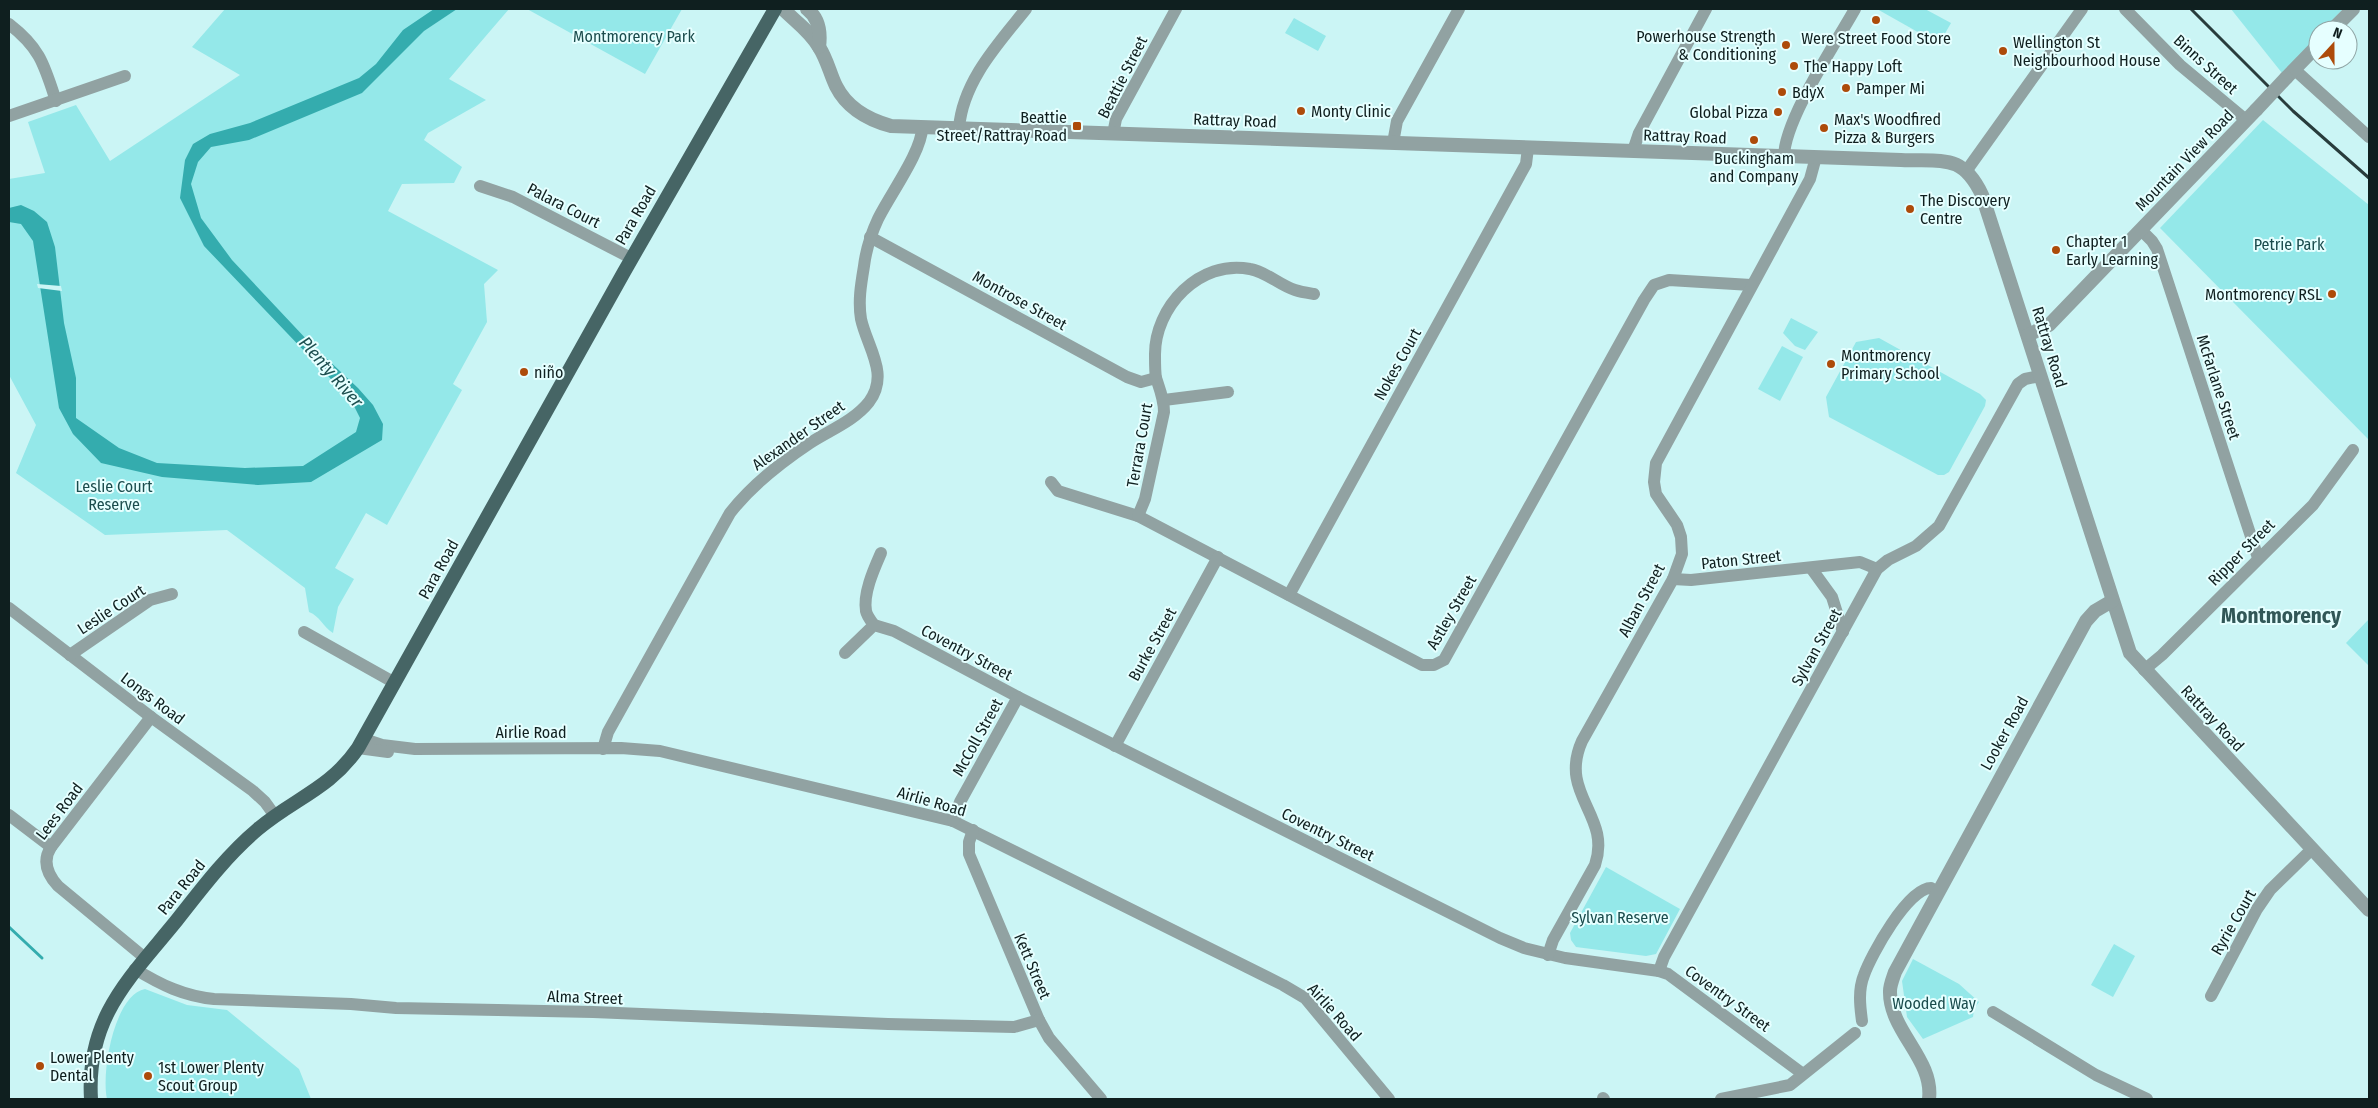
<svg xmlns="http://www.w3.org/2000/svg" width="2378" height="1108" viewBox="0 0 2378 1108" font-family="'Fira Sans Condensed',sans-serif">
  <rect width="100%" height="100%" fill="#cbf5f5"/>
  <g fill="#94e8e9">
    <path d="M225,9H509L449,79L486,100L428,133L424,140L462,167L454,183L402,184L388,211L498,270L484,284L487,322L453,384L462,390L387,525L366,513L335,568L354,579L338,607L333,633C323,627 320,616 309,612L305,588L227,530L105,535L16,473L36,425L9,375V179L45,173L28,122L76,105L110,161L240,75L192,47Z"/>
    <polygon points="527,9 682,9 645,74"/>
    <polygon points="1877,9 1925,9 1951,23 1939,44"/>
    <polygon points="2231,9 2343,9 2323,30 2318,30 2318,36 2282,73"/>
    <polygon points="1294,18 1326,36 1318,51 1285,33"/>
    <polygon points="2263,120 2369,205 2369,440 2160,228"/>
    <polygon points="1791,318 1818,332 1805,350 1795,346 1783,333"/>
    <polygon points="1879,338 1980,394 1986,400 1985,406 1949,472 1944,475 1938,475 1829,417 1826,397 1856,342"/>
    <polygon points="1782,346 1803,357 1780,401 1758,389"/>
    <polygon points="2369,619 2369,666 2346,643"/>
    <polygon points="1606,867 1680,909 1656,954 1646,956 1576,947 1571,940 1570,933"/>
    <polygon points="2114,944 2135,956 2113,997 2091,985"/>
    <polygon points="1913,959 1959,984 1979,1002 1974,1009 1973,1017 1923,1039 1907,1017 1902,981"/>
    <path d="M145,989L187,1005L227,1010L299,1069L311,1099H107C101,1073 114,995 145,989Z"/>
  </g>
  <polygon fill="#34acae" points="434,9 457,9 424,31 362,93 249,140 211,147 198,162 191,184 201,218 232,260 309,342 358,388 373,405 383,424 382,440 311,482 258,485 162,477 101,463 73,434 59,408 33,241 21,224 9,222 9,208 21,205 34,211 47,222 55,247 64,323 76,378 76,418 119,448 157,463 245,468 303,466 356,432 360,418 351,400 204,246 180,198 185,160 193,144 210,134 250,123 359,78 376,64 403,30"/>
  <polygon fill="#cbf5f5" points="37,284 61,286 62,291 38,288"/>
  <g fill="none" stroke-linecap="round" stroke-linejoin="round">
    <polyline stroke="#34acae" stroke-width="3" points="9,927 42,958"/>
    <g stroke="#91a2a2" stroke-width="12">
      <polyline points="2125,9 2180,65 2246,120"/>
      <path d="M9,24C40,48 44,64 56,101"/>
      <polyline points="2295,70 2369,137"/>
      <polyline points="9,116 125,76"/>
      <path d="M959,128C963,81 998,44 1026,9"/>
      <polyline points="1113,134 1116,119 1176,9"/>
      <polyline points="1393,143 1397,121 1459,9"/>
      <polyline points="1633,151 1639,133 1706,9"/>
      <path d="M1784,157C1784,120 1836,43 1855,9"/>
      <polyline points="1967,170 2082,9"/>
      <polyline points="480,186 513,197 631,258"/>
      <polyline points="2141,230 2152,241 2157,249 2258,558"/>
      <polyline points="870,237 1127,377 1141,382 1156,378"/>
      <polyline points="1164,400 1228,392"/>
      <polyline points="1051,482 1058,491 1138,516 1422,665 1434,665 1444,660 1644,300 1654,285 1669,280 1751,285"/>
      <path d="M1138,516L1145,499L1164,412C1164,399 1160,390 1156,378C1155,372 1155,363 1155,356C1154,307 1200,259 1250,269C1267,272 1279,285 1295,290C1301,292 1308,293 1314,294"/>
      <polyline points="1811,568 1832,597 1843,632"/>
      <polyline points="1673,579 1691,580 1860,562 1877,569"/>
      <polyline points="1289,595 1526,164 1528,148"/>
      <polyline points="9,608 151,717 253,791 265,802 275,816"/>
      <path d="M874,625C871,621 867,616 866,611C863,593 874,569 881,553"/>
      <polyline points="304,632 395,683"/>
      <polyline points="845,653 874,625 894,631 1018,697 1500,938 1524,948 1565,958 1659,971 1668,974 1803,1074"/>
      <polyline points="70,655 150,600 172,594"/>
      <polyline points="2144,670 2162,655 2313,505 2353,450"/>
      <polyline points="364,739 382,745 415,749 621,748 660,751 953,821 1283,985 1305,998 1389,1099"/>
      <polyline points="1115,746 1218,557"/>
      <polyline points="358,748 388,752"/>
      <path d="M603,749L608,732L730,513C752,485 780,463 810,443C830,430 854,421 869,402C890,374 867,347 861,319C858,301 861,284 864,266C866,250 871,234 878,219C889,196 923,150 922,127"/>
      <polyline points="9,815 51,847"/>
      <polyline points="953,821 960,802 1018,697"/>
      <polyline points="973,830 969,842 969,854 1039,1020 1049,1038 1101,1099"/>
      <path d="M1548,955L1553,940L1595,865C1612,815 1558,795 1582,741L1673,579L1682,554L1681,537L1677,525L1656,494L1654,482L1656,463L1810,179L1816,157"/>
      <path d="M145,958L58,886C47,874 42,861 51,847L151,717"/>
      <path d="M135,969C161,985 184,996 214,999L351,1004L396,1008L593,1012L888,1024L1014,1027L1039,1020"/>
      <polyline points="1659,971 1664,957 1877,569 1888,560 1916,546 1939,526 2018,384 2025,379 2040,376"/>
      <polyline points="2211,996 2257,909 2270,890 2312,849"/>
      <polyline points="1993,1012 2096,1075 2147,1099"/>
      <path d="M1862,1021C1860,1006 1858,990 1864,975C1871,955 1908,888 1931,888L1937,892"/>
      <polyline points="1603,1098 1604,1099"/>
      <polyline points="1721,1099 1790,1085 1855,1033"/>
    </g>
    <g stroke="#91a2a2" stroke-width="14">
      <path d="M783,9C796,22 810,31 819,47C827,59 830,74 836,86C847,108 869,120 891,126L1901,160C1943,162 1962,153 1982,195L2130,653L2369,910"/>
      <path d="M807,9C819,18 821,32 819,47"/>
      <polyline points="2332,30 2353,9"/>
      <polyline points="2286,78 2318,45"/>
      <polyline points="2028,335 2049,325 2256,110"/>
      <path d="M1929,1099C1934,1059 1889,1031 1890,991C1890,985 1893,978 1895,972L2086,621L2095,611L2112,601"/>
    </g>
    <path stroke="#466565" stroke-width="14" d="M91,1099C86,1017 130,978 177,920C202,888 227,855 258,829C293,799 330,789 358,748L624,272L775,9"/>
    <polyline stroke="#283c3c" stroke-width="3" points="2191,9 2293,111 2369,178"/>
    <polyline stroke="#91a2a2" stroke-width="14" points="2256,110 2286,78"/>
  </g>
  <g fill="#ad4b0a" stroke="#e6ffff" stroke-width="2">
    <circle cx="1876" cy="20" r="5"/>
    <circle cx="1786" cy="45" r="5"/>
    <circle cx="2003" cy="51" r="5"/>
    <circle cx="1794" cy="66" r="5"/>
    <circle cx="1846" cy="88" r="5"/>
    <circle cx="1782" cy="92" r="5"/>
    <circle cx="1301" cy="111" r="5"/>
    <circle cx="1778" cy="112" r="5"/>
    <rect x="1072" y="121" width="10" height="10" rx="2.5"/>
    <circle cx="1824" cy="128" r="5"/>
    <circle cx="1754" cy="140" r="5"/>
    <circle cx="1910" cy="209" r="5"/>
    <circle cx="2056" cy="250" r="5"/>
    <circle cx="2332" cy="294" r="5"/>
    <circle cx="1831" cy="364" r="5"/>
    <circle cx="524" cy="372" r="5"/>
    <circle cx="40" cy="1066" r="5"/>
    <circle cx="148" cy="1076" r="5"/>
  </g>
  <g text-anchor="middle" stroke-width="4" stroke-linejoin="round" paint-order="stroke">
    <g font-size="16" fill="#1a4c4d" stroke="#e6ffff">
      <text x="634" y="42">Montmorency Park</text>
      <text x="2289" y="250">Petrie Park</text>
      <text x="114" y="492">Leslie Court<tspan x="114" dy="18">Reserve</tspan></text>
      <text x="1620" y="923">Sylvan Reserve</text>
      <text x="1934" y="1009">Wooded Way</text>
    </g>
    <g font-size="16" fill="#0f1f1f" stroke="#e6ffff" text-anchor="start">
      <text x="1776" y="42" text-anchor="end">Powerhouse Strength<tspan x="1776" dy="18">&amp; Conditioning</tspan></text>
      <text x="1876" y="44" text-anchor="middle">Were Street Food Store</text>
      <text x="2013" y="48">Wellington St<tspan x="2013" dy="18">Neighbourhood House</tspan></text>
      <text x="1804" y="72">The Happy Loft</text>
      <text x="1856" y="94">Pamper Mi</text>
      <text x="1792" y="98">BdyX</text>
      <text x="1311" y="117">Monty Clinic</text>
      <text x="1768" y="118" text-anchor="end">Global Pizza</text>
      <text x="1067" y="123" text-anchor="end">Beattie<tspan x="1067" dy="18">Street/Rattray Road</tspan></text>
      <text x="1834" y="125">Max's Woodfired<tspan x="1834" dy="18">Pizza &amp; Burgers</tspan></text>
      <text x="1754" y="164" text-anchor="middle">Buckingham<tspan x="1754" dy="18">and Company</tspan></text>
      <text x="1920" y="206">The Discovery<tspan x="1920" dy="18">Centre</tspan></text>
      <text x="2066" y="247">Chapter 1<tspan x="2066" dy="18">Early Learning</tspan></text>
      <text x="2322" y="300" text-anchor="end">Montmorency RSL</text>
      <text x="1841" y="361">Montmorency<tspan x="1841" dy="18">Primary School</tspan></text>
      <text x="534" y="378">niño</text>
      <text x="50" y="1063">Lower Plenty<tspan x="50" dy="18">Dental</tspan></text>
      <text x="158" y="1073">1st Lower Plenty<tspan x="158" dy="18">Scout Group</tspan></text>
    </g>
    <g font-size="16" fill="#0f1f1f" stroke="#e6ffff">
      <text transform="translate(2206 64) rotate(42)" y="6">Binns Street</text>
      <text transform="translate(1122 77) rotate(-63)" y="6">Beattie Street</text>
      <text transform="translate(1235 120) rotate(2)" y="6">Rattray Road</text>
      <text transform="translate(1685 136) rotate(2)" y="6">Rattray Road</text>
      <text transform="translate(2184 160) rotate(-46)" y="6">Mountain View Road</text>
      <text transform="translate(564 205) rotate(27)" y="6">Palara Court</text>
      <text transform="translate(635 215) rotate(-60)" y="6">Para Road</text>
      <text transform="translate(1020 300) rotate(29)" y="6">Montrose Street</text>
      <text transform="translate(2050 347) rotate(73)" y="6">Rattray Road</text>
      <text transform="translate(1397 364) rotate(-61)" y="6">Nokes Court</text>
      <text transform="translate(2219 387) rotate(72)" y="6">McFarlane Street</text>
      <text transform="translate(798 435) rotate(-35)" y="6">Alexander Street</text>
      <text transform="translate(1139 445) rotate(-80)" y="6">Terrara Court</text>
      <text transform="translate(2241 552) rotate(-45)" y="6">Ripper Street</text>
      <text transform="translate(1741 559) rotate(-6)" y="6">Paton Street</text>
      <text transform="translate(438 569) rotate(-61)" y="6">Para Road</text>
      <text transform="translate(1641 600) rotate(-62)" y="6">Alban Street</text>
      <text transform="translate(111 609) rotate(-33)" y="6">Leslie Court</text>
      <text transform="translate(1451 612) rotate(-60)" y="6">Astley Street</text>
      <text transform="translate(1152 644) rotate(-61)" y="6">Burke Street</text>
      <text transform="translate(1816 647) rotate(-61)" y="6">Sylvan Street</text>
      <text transform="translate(967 652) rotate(28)" y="6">Coventry Street</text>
      <text transform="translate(153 698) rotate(37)" y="6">Longs Road</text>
      <text transform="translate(2213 718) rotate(47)" y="6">Rattray Road</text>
      <text x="531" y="738">Airlie Road</text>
      <text transform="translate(2004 733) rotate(-61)" y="6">Looker Road</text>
      <text transform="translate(977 737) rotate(-61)" y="6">McColl Street</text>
      <text transform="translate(932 801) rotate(16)" y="6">Airlie Road</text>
      <text transform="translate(59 811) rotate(-53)" y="6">Lees Road</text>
      <text transform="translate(1328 834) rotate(26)" y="6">Coventry Street</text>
      <text transform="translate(181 887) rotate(-51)" y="6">Para Road</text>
      <text transform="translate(2233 922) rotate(-60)" y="6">Ryrie Court</text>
      <text transform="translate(1033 966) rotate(67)" y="6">Kett Street</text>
      <text transform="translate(585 997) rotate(2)" y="6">Alma Street</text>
      <text transform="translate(1728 998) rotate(36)" y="6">Coventry Street</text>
      <text transform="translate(1335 1012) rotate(48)" y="6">Airlie Road</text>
    </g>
    <g font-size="18" font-style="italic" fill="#1d4f50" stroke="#e6ffff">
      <text transform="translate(331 372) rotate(49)" y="6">Plenty River</text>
    </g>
    <g font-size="21" font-weight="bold" fill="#315757" stroke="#e6ffff">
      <text x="2281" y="623">Montmorency</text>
    </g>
  </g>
  <rect width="2378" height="1108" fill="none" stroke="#0f1f1f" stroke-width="20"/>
  <g transform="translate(2333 45) rotate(21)"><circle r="24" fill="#e6ffff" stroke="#90a5a5"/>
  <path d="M0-4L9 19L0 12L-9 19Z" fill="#ad4b0a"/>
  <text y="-8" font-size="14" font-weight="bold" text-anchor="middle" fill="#0f1f1f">N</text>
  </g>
</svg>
